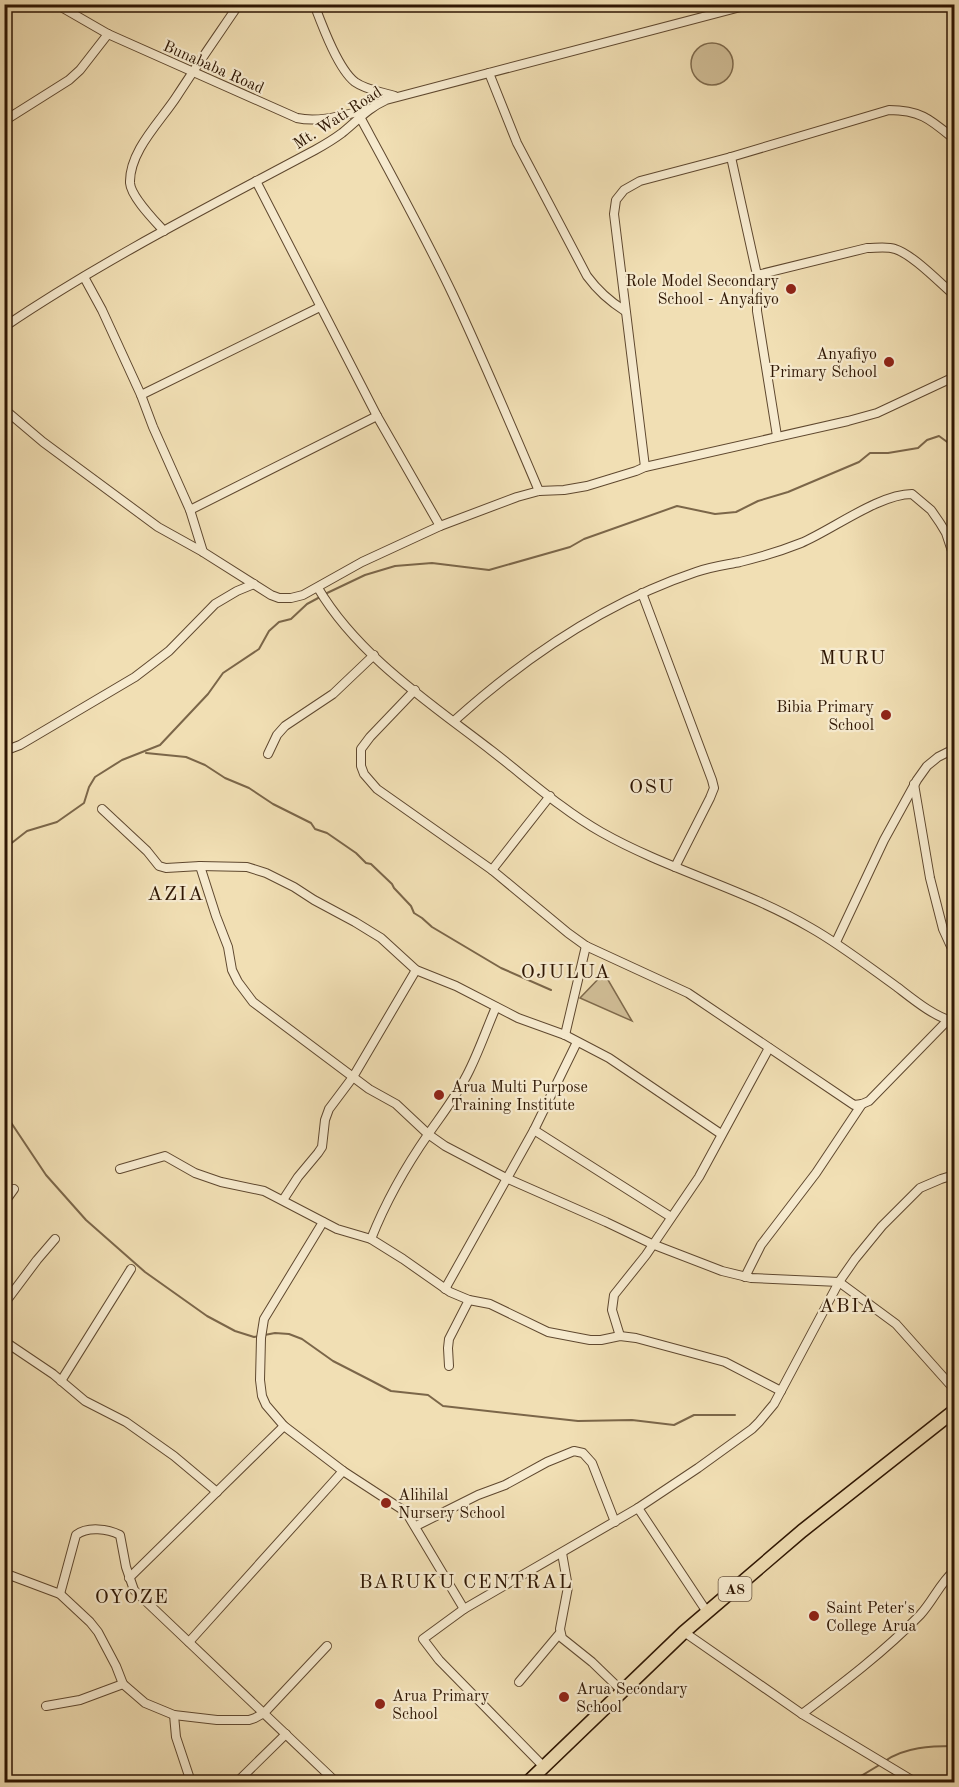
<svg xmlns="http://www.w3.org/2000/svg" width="959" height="1787" viewBox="0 0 959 1787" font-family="'Old Standard TT',serif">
  <rect width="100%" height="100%" fill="#f1dfb4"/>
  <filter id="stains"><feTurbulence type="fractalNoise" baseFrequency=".00333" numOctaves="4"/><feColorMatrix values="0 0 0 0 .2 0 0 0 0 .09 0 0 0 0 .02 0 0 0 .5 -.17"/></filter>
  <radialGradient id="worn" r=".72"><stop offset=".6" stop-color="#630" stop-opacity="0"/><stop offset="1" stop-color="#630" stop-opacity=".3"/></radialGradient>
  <g fill="#d0bd96" stroke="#7f6a4c" stroke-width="1.5">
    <circle cx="712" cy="64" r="21"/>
    <polygon points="604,973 632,1021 580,998"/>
  </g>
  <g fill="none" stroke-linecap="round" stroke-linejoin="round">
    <g stroke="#7b6649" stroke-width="2">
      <polyline points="325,594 365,575 395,566 432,563 489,570 570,547 584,539 677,506 715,514 736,512 758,501 788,492 859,462 870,453 888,453 918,448 927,440 939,436 954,447"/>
      <polyline points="146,753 186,757 205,765 225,778 249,788 273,804 311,823 315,829 327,833 356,853 366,863 371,864 392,884 394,888 411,906 414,913 422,918 432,927 501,968 551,990"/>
      <polyline points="4,849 27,831 57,822 84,803 89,787 95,777 122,760 160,745 208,694 223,673 259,649 269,631 279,622 291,619 307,604 320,597"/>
      <polyline points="4,1112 46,1175 86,1220 145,1272 207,1316 235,1331 254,1337 275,1333 289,1334 302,1339 333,1361 370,1380 391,1391 428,1395 443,1406 578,1421 632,1420 674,1425 694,1415 735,1415"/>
      <path d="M885,1761C905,1747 931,1746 954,1746"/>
      <polyline points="851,1782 881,1764"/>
    </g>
    <g stroke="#5f482f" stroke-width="10">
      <g id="street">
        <path d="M56,4L108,34L297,118C319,123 344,115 366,110"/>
        <path d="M314,4C322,25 338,69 355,82C366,90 382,92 395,96"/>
        <path d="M489,73L517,143L587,276C598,291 609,301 625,311"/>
        <path d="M360,117C392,176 424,234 453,295C483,359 511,425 539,491"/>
        <polyline points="4,121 69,80 80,70 108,34"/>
        <polyline points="731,157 757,275 757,311 777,436"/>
        <polyline points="256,181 377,416 440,526"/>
        <path d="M164,231C155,221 131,197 130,183C129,151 161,121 177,96C197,65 218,35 239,4"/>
        <path d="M757,275L867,248C876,248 887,246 895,249C912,254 940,283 954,295"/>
        <polyline points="84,277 102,310 141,395 153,427 190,510 203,552"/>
        <path d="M4,327C103,260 210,206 315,150C324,145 334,139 342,133C357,121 368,108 386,100L752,4"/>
        <polyline points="141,395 320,307"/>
        <polyline points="4,409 43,442 158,527 203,552 271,595 279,598 291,598 303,595 362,562 440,526 517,497 539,491 564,490 587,486 636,471 645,467 848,421 877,413 954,377"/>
        <path d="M645,467L614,214L616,200L624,190L640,181L731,157L889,110C921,110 931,120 954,139"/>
        <polyline points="190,510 377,416"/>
        <path d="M318,588C358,656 430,703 492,751C527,778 562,810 601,832C668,870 745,889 811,928C841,945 869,967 897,987C914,1000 933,1016 954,1022"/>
        <polyline points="642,593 712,780 714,788 710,798 675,867"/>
        <polyline points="415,690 370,737 361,749 361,766 364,774 377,789 492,870 568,933 586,946 688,993 854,1105 862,1104 869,1101 948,1020"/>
        <path d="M454,721C524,658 606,602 696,572C710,567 725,565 740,562C761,557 781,551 801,543C832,530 879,494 912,494L931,510L940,523L946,533L954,557"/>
        <polyline points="4,751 20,745 135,677 169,651 215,604 237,591 254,584"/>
        <polyline points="268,754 277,735 285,726 333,694 374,655"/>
        <polyline points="914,784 930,878 943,929 954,953"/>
        <polyline points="102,809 147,851 159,866 166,868 200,866 216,916 228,947 232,970 238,982 253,1002 369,1089 396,1104 428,1134 445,1146 506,1178 606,1222 652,1244 722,1271 751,1278 839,1282 896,1324 954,1389"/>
        <polyline points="200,866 247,867 266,873 294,887 314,900 355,922 381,938 416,970 456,986 518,1018 565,1035 609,1058 721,1134"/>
        <polyline points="492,870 550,796"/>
        <polyline points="836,942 884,840 917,780 927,766 938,757 954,749"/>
        <polyline points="565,1035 586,946"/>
        <polyline points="534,1130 671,1217"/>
        <polyline points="120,1169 165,1156 195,1173 221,1182 264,1191 337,1229 371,1239 403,1259 450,1292 469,1300 490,1304 548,1332 590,1340 601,1340 620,1336 636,1338 725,1362 781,1391"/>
        <polyline points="283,1200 298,1177 318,1153 322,1147 325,1120 329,1109 353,1077 416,970"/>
        <polyline points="4,1203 14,1189"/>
        <polyline points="323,1222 264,1319 261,1338 260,1380 262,1396 266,1405 284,1426 343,1471 406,1512 464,1609"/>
        <path d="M371,1239C386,1201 406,1166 429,1133C443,1113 458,1094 469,1071C479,1051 487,1028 496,1007"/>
        <polyline points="745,1277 761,1245 816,1173 862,1104"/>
        <polyline points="445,1289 534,1130 577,1042"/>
        <polyline points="4,1304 37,1260 55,1239"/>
        <polyline points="620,1336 612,1310 614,1295 646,1255 699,1177 769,1048"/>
        <polyline points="4,1341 53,1374 85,1401 126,1422 174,1456 217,1492"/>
        <polyline points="449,1366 448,1348 449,1339 469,1300"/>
        <polyline points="61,1381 131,1269"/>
        <polyline points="638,1508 707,1612"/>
        <polyline points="416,1526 478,1495 505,1485 547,1462 574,1451 583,1453 592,1463 615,1522"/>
        <polyline points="562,1553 568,1587 560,1629 562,1638 592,1662 623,1692"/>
        <polyline points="4,1573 60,1594 90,1622 98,1632 116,1666 123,1684"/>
        <polyline points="129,1578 284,1426"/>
        <path d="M60,1594L76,1535C88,1526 108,1529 120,1535L126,1567L134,1590L336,1782"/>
        <polyline points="684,1632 802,1714 915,1782"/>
        <polyline points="189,1642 343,1471"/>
        <polyline points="519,1682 560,1633"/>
        <polyline points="46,1706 80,1700 123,1684 145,1703 174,1715 217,1720 249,1720 255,1718 264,1713 327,1646"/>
        <path d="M802,1714C843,1683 884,1652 920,1615C933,1601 940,1583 954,1571"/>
        <polyline points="174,1715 176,1737 191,1782"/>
        <polyline points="544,1767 439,1660 423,1639 464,1609 638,1508 698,1468 752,1429 759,1422 774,1404 839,1282 855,1259 882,1226 920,1188 941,1179 954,1175"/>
        <polyline points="237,1782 286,1734"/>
      </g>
    </g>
    <g stroke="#2e1603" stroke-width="15">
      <polyline id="primary" points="528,1782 684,1632 802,1531 954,1411"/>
    </g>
    <use href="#street" stroke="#f6eace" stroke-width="8"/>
    <use href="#primary" stroke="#f1dfb4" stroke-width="12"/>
  </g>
  <g fill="#8f2418" stroke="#f6eace" stroke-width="2">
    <circle cx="791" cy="289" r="6"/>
    <circle cx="889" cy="362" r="6"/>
    <circle cx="886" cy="715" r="6"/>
    <circle cx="439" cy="1095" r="6"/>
    <circle cx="386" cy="1503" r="6"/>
    <circle cx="814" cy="1616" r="6"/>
    <circle cx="564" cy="1697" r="6"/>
    <circle cx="380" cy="1704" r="6"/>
  </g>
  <g text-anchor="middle" stroke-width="4.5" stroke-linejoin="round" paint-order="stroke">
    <rect fill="#f6eace" stroke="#6a5640" stroke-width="1.5" x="718.5" y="1577" width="33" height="24" rx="4.5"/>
    <g font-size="15" font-weight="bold" fill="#2e1603">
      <text x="735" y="1594">A8</text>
    </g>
    <g font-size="16" fill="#2e1603" stroke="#f6eace">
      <text transform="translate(214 66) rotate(24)" y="6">Bunababa Road</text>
      <text transform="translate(337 117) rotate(-33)" y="6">Mt. Wati Road</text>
    </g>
    <g font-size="16" fill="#2e1603" stroke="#f6eace" text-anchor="start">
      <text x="779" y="286" text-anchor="end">Role Model Secondary<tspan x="779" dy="18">School - Anyafiyo</tspan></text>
      <text x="877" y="359" text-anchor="end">Anyafiyo<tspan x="877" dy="18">Primary School</tspan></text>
      <text x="874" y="712" text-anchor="end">Bibia Primary<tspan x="874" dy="18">School</tspan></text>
      <text x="451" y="1092">Arua Multi Purpose<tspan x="451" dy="18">Training Institute</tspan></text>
      <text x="398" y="1500">Alihilal<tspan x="398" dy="18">Nursery School</tspan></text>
      <text x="826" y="1613">Saint Peter's<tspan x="826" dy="18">College Arua</tspan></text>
      <text x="576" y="1694">Arua Secondary<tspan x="576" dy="18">School</tspan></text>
      <text x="392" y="1701">Arua Primary<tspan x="392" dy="18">School</tspan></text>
    </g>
    <g font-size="20" letter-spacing="1.5" fill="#2e1603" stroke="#f6eace">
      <text x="853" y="664">MURU</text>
      <text x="652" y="793">OSU</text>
      <text x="176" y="900">AZIA</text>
      <text x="566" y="978">OJULUA</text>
      <text x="848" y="1312">ABIA</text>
      <text x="466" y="1588">BARUKU CENTRAL</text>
      <text x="132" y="1603">OYOZE</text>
    </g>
  </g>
  <rect width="959" height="1787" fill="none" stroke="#f1dfb4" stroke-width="24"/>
  <rect x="6" y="6" width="947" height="1775" fill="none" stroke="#2e1603" stroke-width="3"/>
  <rect x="12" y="12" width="935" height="1763" fill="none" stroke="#2e1603" stroke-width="1.5"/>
  <rect width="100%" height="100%" filter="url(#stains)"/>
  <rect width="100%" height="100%" fill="url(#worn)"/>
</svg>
